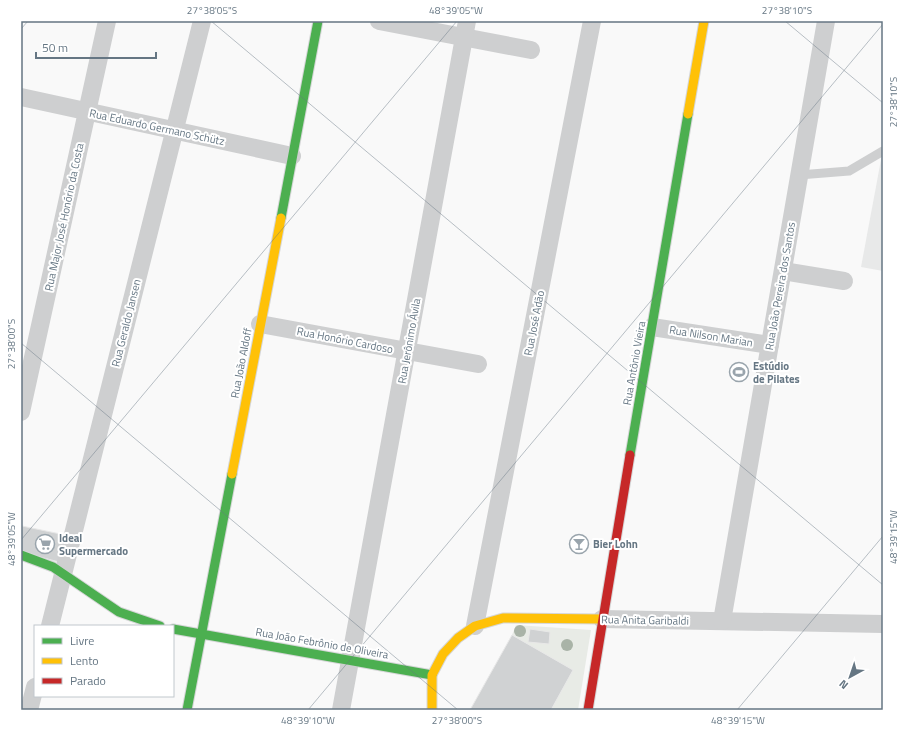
<svg xmlns="http://www.w3.org/2000/svg" width="904" height="731" viewBox="0 0 904 731" font-family="'Titillium Web',sans-serif">
  <rect width="100%" height="100%" fill="#f9f9f9"/>
  <polygon fill="#e8e9e9" points="883,149 883,271 861,267"/>
  <polygon fill="#e8ebe6" points="516,625 591,630 578,710 551,710 573,670 512,635"/>
  <g fill="#d0d2d3" stroke="#e8e8e8">
    <polygon points="22,526 70,536 63,563 21,552"/>
    <polygon points="530,629 550,632 549,644 528,642"/>
    <polygon points="512,635 573,670 551,710 470,710"/>
  </g>
  <g fill="none" stroke-linecap="round" stroke-linejoin="round">
    <g stroke="#d5d6d7" stroke-width="11">
      <g id="fast">
        <polyline points="281,218 318,21"/>
        <polyline points="630,455 688,114"/>
        <polyline points="21,555 53,567 119,612 160,626"/>
        <polyline points="173,629 432,675"/>
        <polyline points="187,710 232,474"/>
      </g>
    </g>
    <g stroke="#d5d6d7" stroke-width="11">
      <g id="slow">
        <polyline points="688,114 704,21"/>
        <polyline points="232,474 281,218"/>
        <polyline points="432,710 432,675 443,654 458,638 475,626 503,618 602,619"/>
      </g>
    </g>
    <g stroke="#d5d6d7" stroke-width="11">
      <polyline id="jam" points="588,710 630,455"/>
    </g>
    <polyline stroke="#cecfd0" stroke-width="9" points="799,175 849,171 883,151"/>
    <g stroke="#cecfd0" stroke-width="18">
      <polyline points="379,21 531,50"/>
      <polyline points="21,97 292,156"/>
      <polyline points="783,271 844,281"/>
      <polyline points="260,324 478,364"/>
      <polyline points="652,327 770,345"/>
      <polyline points="21,412 107,21"/>
      <polyline points="602,619 883,624"/>
      <polyline points="722,621 826,21"/>
      <polyline points="50,626 202,21"/>
      <polyline points="475,626 592,21"/>
      <polyline points="29,710 35,687"/>
      <polyline points="341,710 467,21"/>
    </g>
    <use href="#fast" stroke="#4caf50" stroke-width="9"/>
    <use href="#slow" stroke="#ffc107" stroke-width="9"/>
    <use href="#jam" stroke="#c62828" stroke-width="9"/>
  </g>
  <g fill="#a9b3a7">
    <circle cx="520" cy="631" r="6"/>
    <circle cx="567" cy="645" r="6"/>
  </g>
  <path fill="none" stroke="#657683" stroke-width="1" stroke-opacity="0.45" d="M211,21L883,585M785,21L883,103M21,29L28,21M21,343L458,710M21,540L457,21M308,710L883,24M737,710L883,536"/>
  <defs>
    <g id="stadium-ring" transform="scale(1)"><circle r="9.5" fill="#fff" stroke="#99a4ac" stroke-width="1.5"/><path d="M0-5a6.5 5 0 1 0 0 10a6.5 5 0 1 0 0-10ZM-3.5-1.8h7v3.6h-7Z" fill="#99a4ac"/></g>
    <g id="supermarket-ring" transform="scale(1)"><circle r="9.5" fill="#fff" stroke="#99a4ac" stroke-width="1.5"/><path d="M-6-5.5h2.5l.6 2H6L4.5 2H-2.5L-4.4-4H-6ZM-1.5 3.2a1.3 1.3 0 1 0 .1 0ZM3 3.2a1.3 1.3 0 1 0 .1 0Z" fill="#99a4ac"/></g>
    <g id="bar-ring" transform="scale(1)"><circle r="9.5" fill="#fff" stroke="#99a4ac" stroke-width="1.5"/><path d="M-6-5H6L.8 .8V4.5H3.5V6h-7V4.5H-.8V.8Z" fill="#99a4ac"/></g>
  </defs>
  <g fill-rule="evenodd">
    <use href="#stadium-ring" x="739" y="372"/>
    <use href="#supermarket-ring" x="45" y="544"/>
    <use href="#bar-ring" x="579" y="544"/>
  </g>
  <g text-anchor="middle" stroke-width="4" stroke-linejoin="round" paint-order="stroke">
    <g font-size="11" fill="#657683" stroke="#fff">
      <text transform="translate(157 127) rotate(12)" y="4">Rua Eduardo Germano Schütz</text>
      <text transform="translate(64 217) rotate(-78)" y="4">Rua Major José Honório da Costa</text>
      <text transform="translate(780 286) rotate(-80)" y="4">Rua João Pereira dos Santos</text>
      <text transform="translate(126 323) rotate(-76)" y="4">Rua Geraldo Jansen</text>
      <text transform="translate(534 323) rotate(-79)" y="4">Rua José Adão</text>
      <text transform="translate(711 336) rotate(9)" y="4">Rua Nilson Marian</text>
      <text transform="translate(345 340) rotate(11)" y="4">Rua Honório Cardoso</text>
      <text transform="translate(409 341) rotate(-80)" y="4">Rua Jerônimo Ávila</text>
      <text transform="translate(241 363) rotate(-79)" y="4">Rua João Aldoff</text>
      <text transform="translate(634 363) rotate(-80)" y="4">Rua Antônio Vieira</text>
      <text transform="translate(645 620) rotate(1)" y="4">Rua Anita Garibaldi</text>
      <text transform="translate(322 643) rotate(10)" y="4">Rua João Febrônio de Oliveira</text>
    </g>
    <g font-size="11" font-weight="bold" fill="#657683" stroke="#fff" text-anchor="start">
      <text x="753" y="370">Estúdio<tspan x="753" dy="13">de Pilates</tspan></text>
      <text x="59" y="542">Ideal<tspan x="59" dy="13">Supermercado</tspan></text>
      <text x="593" y="548">Bier Lohn</text>
    </g>
  </g>
  <rect width="904" height="731" fill="none" stroke="#ffffff" stroke-width="44"/>
  <rect x="34" y="625" width="140" height="72" fill="#ffffff" stroke="#c1c8cd"/>
  <rect x="42" y="638" width="20" height="6" fill="#4caf50" stroke="#c1c8cd"/>
  <text x="70" y="645" font-size="12" fill="#657683">Livre</text>
  <rect x="42" y="658" width="20" height="6" fill="#ffc107" stroke="#c1c8cd"/>
  <text x="70" y="665" font-size="12" fill="#657683">Lento</text>
  <rect x="42" y="678" width="20" height="6" fill="#c62828" stroke="#c1c8cd"/>
  <text x="70" y="685" font-size="12" fill="#657683">Parado</text>
  <g transform="translate(850 677) rotate(220)" stroke="#ffffff" stroke-width="3" paint-order="stroke">
  <path d="M0-3L7 15L0 10L-7 15Z" fill="#657683"/>
  <text y="-6" font-size="11" font-weight="bold" text-anchor="middle" fill="#657683">N</text>
  </g>
  <path d="M36 52v6h120v-6" fill="none" stroke="#657683" stroke-width="2"/>
  <text x="42" y="52" font-size="12" fill="#657683" stroke="#ffffff" stroke-width="3" paint-order="stroke">50 m</text>
  <rect x="22" y="22" width="860" height="687" fill="none" stroke="#657683" stroke-width="1.5"/>
  <g font-size="10" text-anchor="middle" fill="#657683">
    <text x="212" y="14">27°38'05"S</text>
    <text x="456" y="14">48°39'05"W</text>
    <text x="787" y="14">27°38'10"S</text>
    <text transform="translate(893 102) rotate(-90)" y="4">27°38'10"S</text>
    <text transform="translate(11 344) rotate(-90)" y="4">27°38'00"S</text>
    <text transform="translate(893 537) rotate(-90)" y="4">48°39'15"W</text>
    <text transform="translate(11 539) rotate(-90)" y="4">48°39'05"W</text>
    <text x="308" y="724">48°39'10"W</text>
    <text x="457" y="724">27°38'00"S</text>
    <text x="738" y="724">48°39'15"W</text>
  </g>
</svg>
